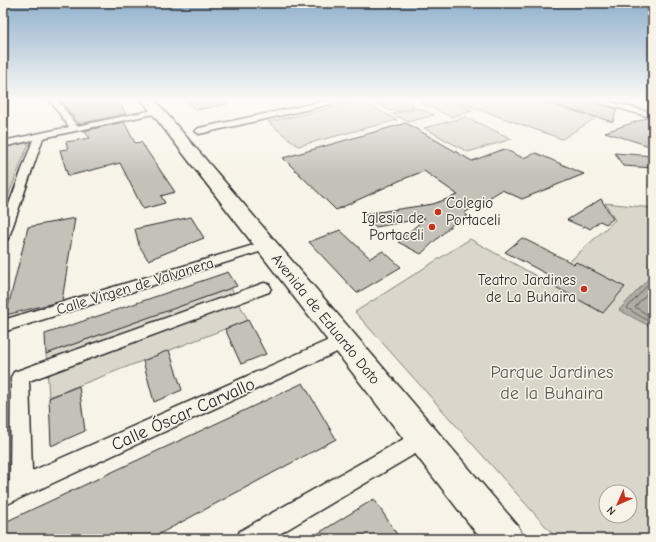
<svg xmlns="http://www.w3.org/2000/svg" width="656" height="542" viewBox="0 0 656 542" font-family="'Comic Neue',sans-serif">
  <rect width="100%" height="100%" fill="#f7f3e8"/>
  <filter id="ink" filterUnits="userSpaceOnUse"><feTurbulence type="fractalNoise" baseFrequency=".025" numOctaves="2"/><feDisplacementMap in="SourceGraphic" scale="8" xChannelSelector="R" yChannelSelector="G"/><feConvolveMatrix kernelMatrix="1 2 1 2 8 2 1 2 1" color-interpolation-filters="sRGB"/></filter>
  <g filter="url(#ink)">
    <g fill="#dad6cc" stroke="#82807c" fill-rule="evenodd">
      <polygon points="369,99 400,99 399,100 404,100 414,105 411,106 414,107 396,112 393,110 390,111 381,106 383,105 379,104"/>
      <polygon points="431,99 448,99 473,111 451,117 420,102"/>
      <polygon points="473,99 532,99 596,118 562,139 461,103"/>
      <polygon points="362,101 397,120 298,146 268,122"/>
      <polygon points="419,108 434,115 408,122 393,114"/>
      <polygon points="466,117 512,139 468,152 424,128"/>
      <polygon points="25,143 29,143 3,209 3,147"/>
      <path d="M605,203L653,208V539H557L355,312L470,239L547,282L615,220ZM606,492H630V516H606Z"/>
      <polygon points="231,288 248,320 49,397 46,354"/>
    </g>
    <polygon fill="#afaca4" stroke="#7a7874" points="653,274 653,328 619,310"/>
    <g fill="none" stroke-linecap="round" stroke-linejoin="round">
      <g stroke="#605f5b" stroke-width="1">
        <polyline points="653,279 627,308 653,324"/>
        <polyline points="653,287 635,307 653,318"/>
      </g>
    </g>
    <g fill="#c4c1b9" stroke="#2b2b2b">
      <polygon points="60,99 117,99 126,114 79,124"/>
      <polygon points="184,99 226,99 227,104 196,110"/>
      <polygon points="545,99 586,99 617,109 613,122 545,102"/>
      <polygon points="647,118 653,119 653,147 605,132"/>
      <polygon points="124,122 135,143 141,142 175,192 161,196 165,203 143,209 120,163 68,176 60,150 68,149 66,142 90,138 84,131"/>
      <polygon points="406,123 472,161 504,149 523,158 536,153 584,174 522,199 502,190 464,213 468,216 456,221 421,254 398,242 425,218 376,227 365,214 433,204 458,195 424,171 401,180 336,210 283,158"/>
      <polygon points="615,153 653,156 653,168 623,166"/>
      <polygon points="601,199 613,219 606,224 600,221 590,229 585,226 583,227 567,220"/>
      <polygon points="191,217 204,238 148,260 139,245 135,229"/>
      <polygon points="75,218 62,301 6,315 28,227"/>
      <polygon points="340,230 370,258 383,251 401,267 357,293 309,242"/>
      <polygon points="522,238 574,264 576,262 625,287 603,313 552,285 558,280 505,252"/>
      <polygon points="228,272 237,286 46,354 45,334"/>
      <polygon points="248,320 266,354 241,364 225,329"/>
      <polygon points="169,350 182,390 154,402 143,361"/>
      <polygon points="303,383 336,439 150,539 3,539 3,523"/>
      <polygon points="79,386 85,431 51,446 49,398"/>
      <polygon points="374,499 400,539 309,539"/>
    </g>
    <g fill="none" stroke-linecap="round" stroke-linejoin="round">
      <g stroke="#2b2b2b" stroke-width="3">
        <g id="street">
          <polygon points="49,99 57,99 77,126 158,109 162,111 158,113 43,138 9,237 7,240 3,241 3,220 33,140 3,147 3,141 69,127"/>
          <polygon points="334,99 349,99 345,101 199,134 195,131 199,128"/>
          <polygon points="587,99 600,99 653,113 653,118"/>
          <polygon points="267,241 272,242 274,245 272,248 3,332 3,320"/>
          <polygon points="264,283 269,284 271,288 269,292 29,381 32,471 338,336 344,334 350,336 352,341 350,346 3,506 3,484 10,481 11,377 14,372"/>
          <polygon points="423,428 430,431 433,438 430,445 271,539 236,539 240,531"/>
        </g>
      </g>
      <g stroke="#2b2b2b" stroke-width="3">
        <polygon id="primary" points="141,99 154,99 518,526 524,539 481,539"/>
      </g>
      <use href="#street" fill="#f7f3e8" fill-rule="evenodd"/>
      <use href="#primary" fill="#f7f3e8" fill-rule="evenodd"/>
    </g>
  </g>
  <linearGradient id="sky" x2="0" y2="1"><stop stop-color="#91b1cd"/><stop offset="0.57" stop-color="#fbfaf5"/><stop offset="1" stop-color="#fbfaf5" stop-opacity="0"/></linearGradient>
  <rect width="656" height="175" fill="url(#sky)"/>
  <g fill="#c8321e" stroke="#f7f3e8" stroke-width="1.5">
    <circle cx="438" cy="212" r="4"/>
    <circle cx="432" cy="227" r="4"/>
    <circle cx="584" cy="289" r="4"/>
  </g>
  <g text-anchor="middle" stroke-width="3" stroke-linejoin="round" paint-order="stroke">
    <g font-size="15" fill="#2b2b2b" stroke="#f7f3e8" text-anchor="end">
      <text x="446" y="208" text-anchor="start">Colegio<tspan x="446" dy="17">Portaceli</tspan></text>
      <text x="424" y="223">Iglesia de<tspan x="424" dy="17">Portaceli</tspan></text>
      <text x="576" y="285">Teatro Jardines<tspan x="576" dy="17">de La Buhaira</tspan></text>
    </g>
    <g font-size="15" fill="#2b2b2b" stroke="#f7f3e8">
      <text transform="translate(135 286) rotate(-17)" y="5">Calle Virgen de Valvanera</text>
      <text transform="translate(326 319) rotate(51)" y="5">Avenida de Eduardo Dato</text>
    </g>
    <g font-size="18" fill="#575653" stroke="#f7f3e8">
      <text x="552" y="378">Parque Jardines<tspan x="552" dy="21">de la Buhaira</tspan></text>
    </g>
    <g font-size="18" fill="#2b2b2b" stroke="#f7f3e8">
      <text transform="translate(183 414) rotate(-24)" y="6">Calle Óscar Carvallo</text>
    </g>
  </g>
  <rect width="656" height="542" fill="none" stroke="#f7f3e8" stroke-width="16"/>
  <rect x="8" y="8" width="640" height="526" fill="none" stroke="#2b2b2b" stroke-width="1.5" filter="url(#ink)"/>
  <g transform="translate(618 504) rotate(225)"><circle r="19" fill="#f7f3e8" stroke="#a5a39c"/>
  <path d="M0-3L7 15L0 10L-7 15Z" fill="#c8321e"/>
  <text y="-6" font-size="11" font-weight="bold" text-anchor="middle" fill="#2b2b2b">N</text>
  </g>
</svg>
